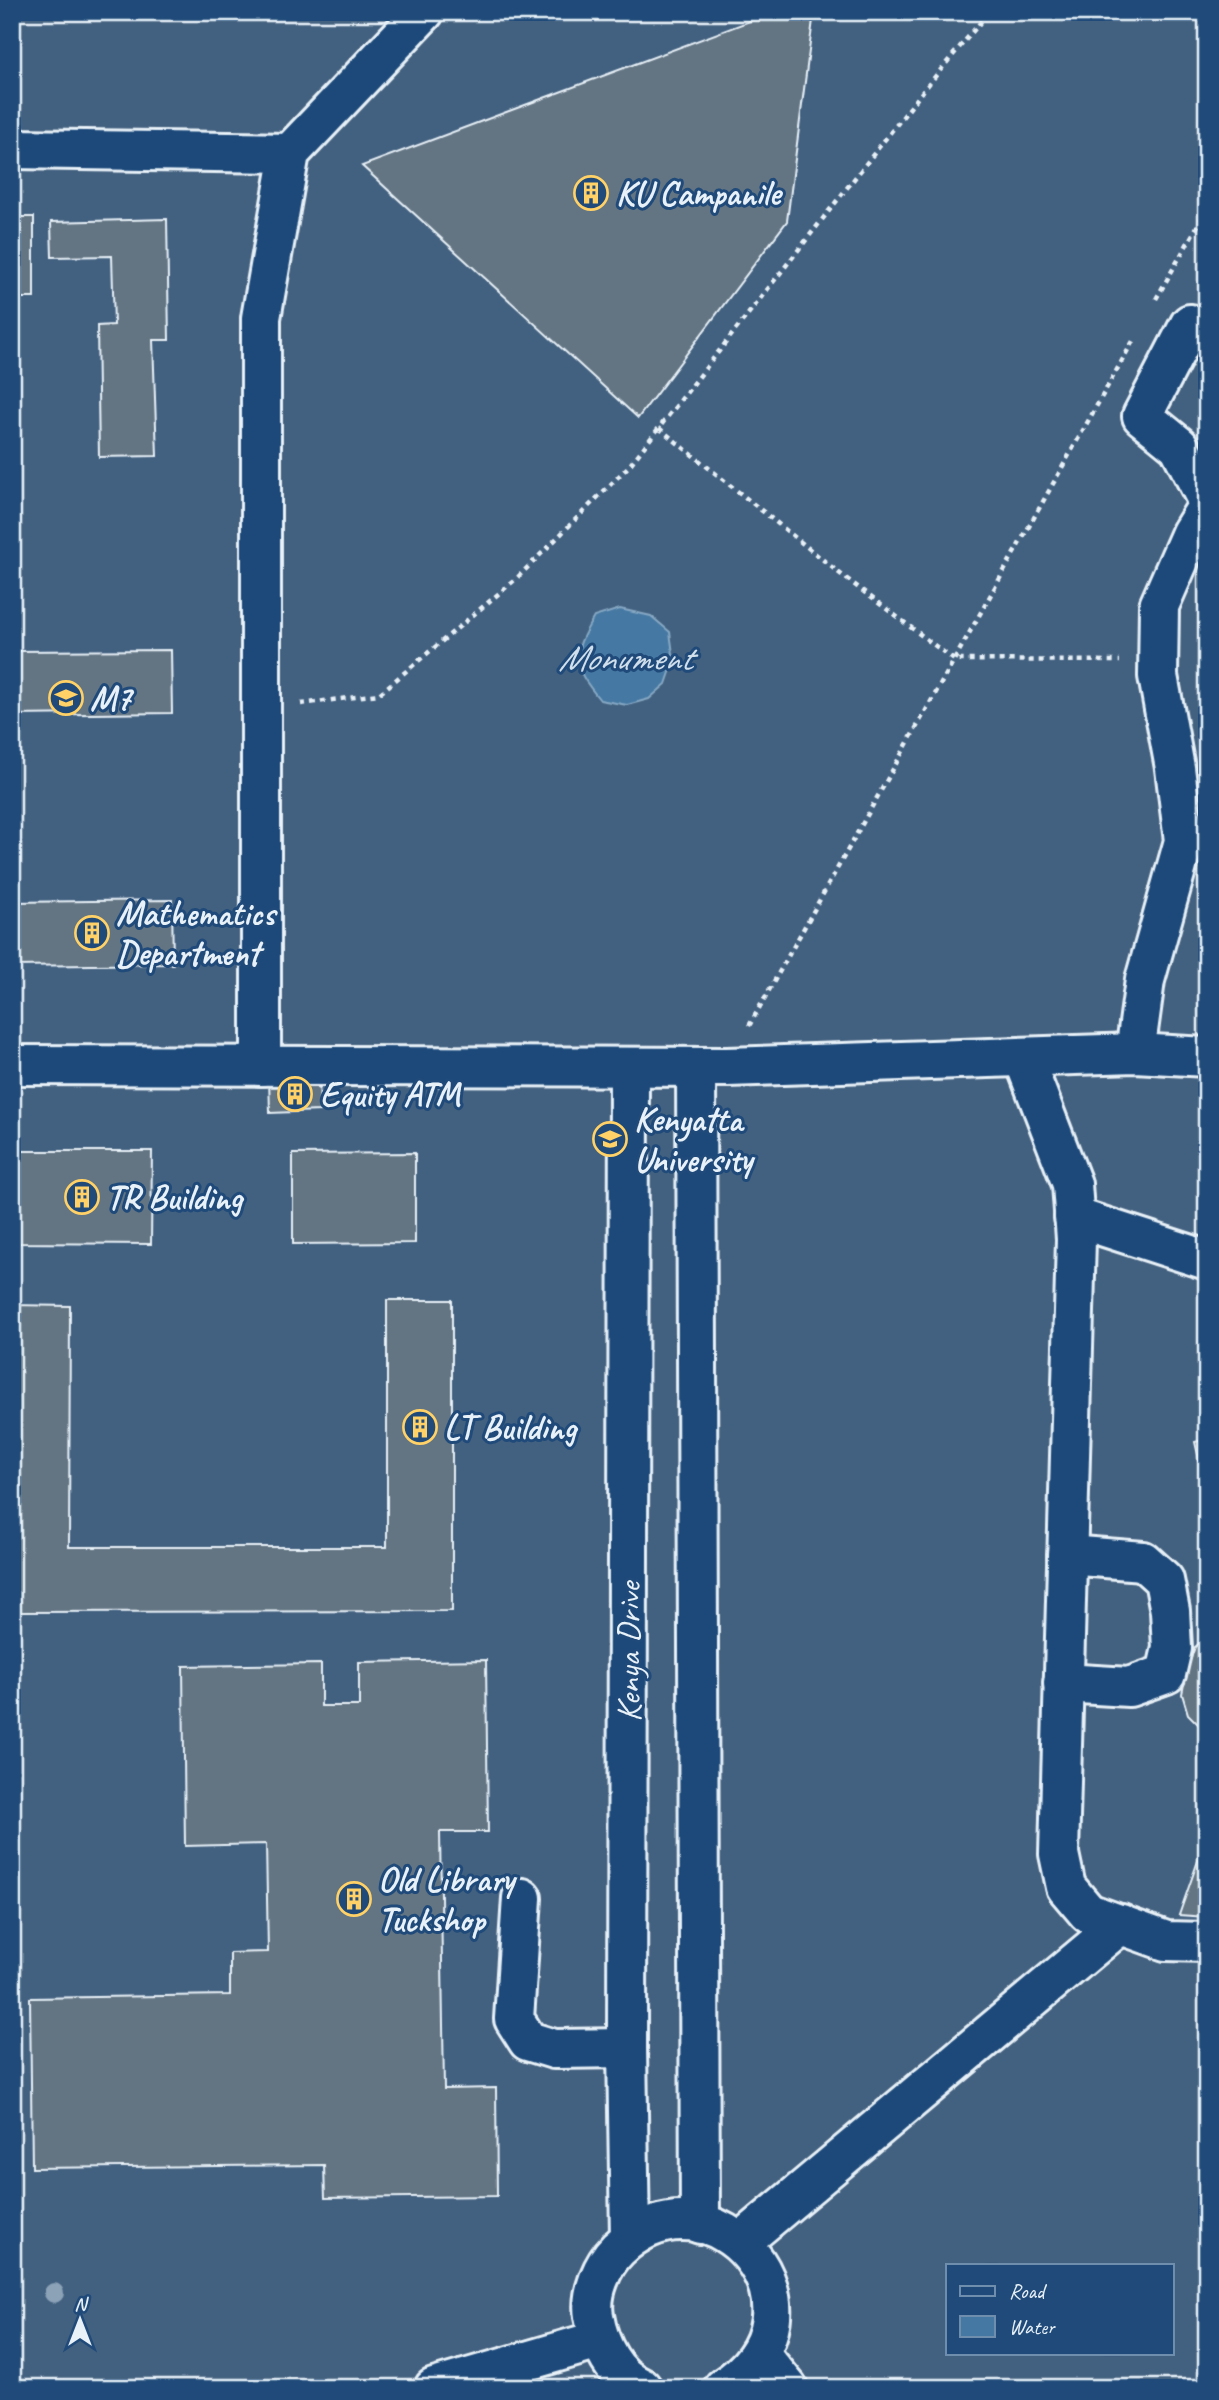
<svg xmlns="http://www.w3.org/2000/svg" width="1219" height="2400" viewBox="0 0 1219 2400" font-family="Caveat,sans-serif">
  <rect width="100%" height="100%" fill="#34577d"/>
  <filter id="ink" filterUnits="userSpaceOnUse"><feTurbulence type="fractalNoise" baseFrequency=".0143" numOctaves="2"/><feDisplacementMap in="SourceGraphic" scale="14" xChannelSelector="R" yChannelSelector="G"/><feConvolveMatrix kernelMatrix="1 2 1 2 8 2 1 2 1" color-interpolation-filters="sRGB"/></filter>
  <g filter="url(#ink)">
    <path fill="#42607f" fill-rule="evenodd" d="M12,12H1207V2388H12ZM948,2265H1172V2353H948Z"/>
    <path fill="#4578a2" stroke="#86a8c4" stroke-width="2" d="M620,609L651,616L670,632L674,661L666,684L649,699L627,705L600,700C572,665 570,657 594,617Z"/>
    <g fill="#647483" stroke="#e8f1f8" stroke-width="2">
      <polygon points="774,12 814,12 787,221 638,418 362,166"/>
      <rect x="12" y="217" width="22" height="81"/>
      <polygon points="167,219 169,340 153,340 157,456 99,457 97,326 114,325 112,256 52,257 51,222"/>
      <polygon points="171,650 172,713 12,715 12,651"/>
      <polygon points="172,900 173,964 12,966 12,902"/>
      <polygon points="319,1076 320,1111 270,1113 269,1077"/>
      <polygon points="12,1151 152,1151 151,1244 12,1243"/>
      <polygon points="415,1153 415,1243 293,1244 293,1154"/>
      <polygon points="387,1300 452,1300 452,1611 12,1612 12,1305 70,1306 69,1547 387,1547"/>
      <polygon points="1207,1439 1207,1493 1195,1442"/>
      <polygon points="1207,1637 1207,1733 1188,1714 1182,1694 1187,1669 1195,1647"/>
      <polygon points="486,1660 488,1832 440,1832 444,2089 496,2088 497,2196 325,2198 324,2165 32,2168 30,1998 230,1995 230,1953 268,1952 266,1844 185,1846 183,1666 321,1664 321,1706 359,1706 359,1662"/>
      <polygon points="1207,1835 1207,1917 1179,1915"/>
    </g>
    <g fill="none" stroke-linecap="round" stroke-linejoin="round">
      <g stroke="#e8f1f8" stroke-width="44">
        <g id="minor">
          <polyline points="12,149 290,153"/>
          <polyline points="1190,324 1142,416 1179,446 1207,500"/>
          <polyline points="1135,1053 1145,980 1184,841 1175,768 1158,676 1159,606 1191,533 1207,507"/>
          <polyline points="1023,1057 1072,1184 1076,1239 1059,1854 1066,1887 1088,1913 1166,1941 1207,1942"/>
          <polyline points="12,1065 727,1067 1135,1053 1207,1057"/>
          <polyline points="261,1066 261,318 290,153 424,12"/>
          <polyline points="629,1067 627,2048 630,2238"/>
          <polyline points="696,1067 700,2224"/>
          <polyline points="1074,1217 1207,1260"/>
          <polyline points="1063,1683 1129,1687 1166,1674 1172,1648 1170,1611 1164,1580 1143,1561 1067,1555"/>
          <polyline points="522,1898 514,2019 528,2041 554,2049 627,2048"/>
          <polyline points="741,2242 1121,1924"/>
          <polyline points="760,2354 788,2388"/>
          <polyline points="434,2388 599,2340"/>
          <path d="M642,2388C614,2376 599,2345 594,2316C590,2293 602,2265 618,2249C713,2158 843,2311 723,2388"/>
        </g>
      </g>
      <g stroke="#e8f1f8" stroke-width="4.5" stroke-dasharray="5 5" stroke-linecap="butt">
        <polyline points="1156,299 1207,209"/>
        <polyline points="659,428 843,576 954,660 1120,661"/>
        <polyline points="301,704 379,694 516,579 629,466 923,91 989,12"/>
        <polyline points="749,1026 1133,341"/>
      </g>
      <use href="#minor" stroke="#1f4a7a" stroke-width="38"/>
    </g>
    <circle fill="#8ba2b7" cx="54" cy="2293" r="10"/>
  </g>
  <defs>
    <g id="building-ring" transform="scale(1.75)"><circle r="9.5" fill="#1f4a7a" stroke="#ffd166" stroke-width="1.5"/><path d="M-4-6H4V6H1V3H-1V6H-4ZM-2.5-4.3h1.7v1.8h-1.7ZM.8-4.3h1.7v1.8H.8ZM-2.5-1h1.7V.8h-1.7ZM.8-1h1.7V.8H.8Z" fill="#ffd166"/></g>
    <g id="university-ring" transform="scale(1.75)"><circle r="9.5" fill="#1f4a7a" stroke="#ffd166" stroke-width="1.5"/><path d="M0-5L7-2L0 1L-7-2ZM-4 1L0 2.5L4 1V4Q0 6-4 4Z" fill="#ffd166"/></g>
  </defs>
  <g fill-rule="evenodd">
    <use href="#building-ring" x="591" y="193"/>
    <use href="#university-ring" x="66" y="698"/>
    <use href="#building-ring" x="92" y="933"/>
    <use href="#building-ring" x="295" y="1094"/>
    <use href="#university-ring" x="610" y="1139"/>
    <use href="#building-ring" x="82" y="1197"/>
    <use href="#building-ring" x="420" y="1427"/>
    <use href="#building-ring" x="354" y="1899"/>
  </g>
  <g text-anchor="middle" stroke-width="6" stroke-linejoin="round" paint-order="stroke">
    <g font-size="35" font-weight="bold" fill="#e8f1f8" stroke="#1f4a7a" text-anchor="start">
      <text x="616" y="205">KU Campanile</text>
      <text x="90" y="710">M7</text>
      <text x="116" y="925">Mathematics<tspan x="116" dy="40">Department</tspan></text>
      <text x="320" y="1106">Equity ATM</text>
      <text x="634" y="1131">Kenyatta<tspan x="634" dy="40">University</tspan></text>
      <text x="106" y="1209">TR Building</text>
      <text x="444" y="1439">LT Building</text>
      <text x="378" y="1891">Old Library<tspan x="378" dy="40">Tuckshop</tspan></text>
    </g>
    <g font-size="35" fill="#e8f1f8" stroke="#1f4a7a">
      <text transform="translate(628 1652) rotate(-90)" y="12">Kenya Drive</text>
    </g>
    <g font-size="37" font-style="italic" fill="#d0dfeb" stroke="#1f4a7a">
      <text x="625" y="670">Monument</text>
    </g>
  </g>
  <rect width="1219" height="2400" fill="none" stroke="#1f4a7a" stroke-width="42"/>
  <rect x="21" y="21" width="1177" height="2358" fill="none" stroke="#e8f1f8" stroke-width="2.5" filter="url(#ink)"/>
  <rect x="946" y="2264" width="228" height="91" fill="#1f4a7a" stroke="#6f8dac" stroke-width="2"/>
  <rect x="960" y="2286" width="35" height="10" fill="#1f4a7a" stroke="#6f8dac" stroke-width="2"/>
  <text x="1009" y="2298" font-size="21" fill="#e8f1f8">Road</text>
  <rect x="960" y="2316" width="35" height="21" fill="#4578a2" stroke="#6f8dac" stroke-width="2"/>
  <text x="1009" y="2334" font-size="21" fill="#e8f1f8">Water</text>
  <g transform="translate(80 2320)" stroke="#1f4a7a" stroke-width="5" paint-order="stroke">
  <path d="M0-5L12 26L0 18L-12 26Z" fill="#e8f1f8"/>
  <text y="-10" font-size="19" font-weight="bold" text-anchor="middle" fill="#e8f1f8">N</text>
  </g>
</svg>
